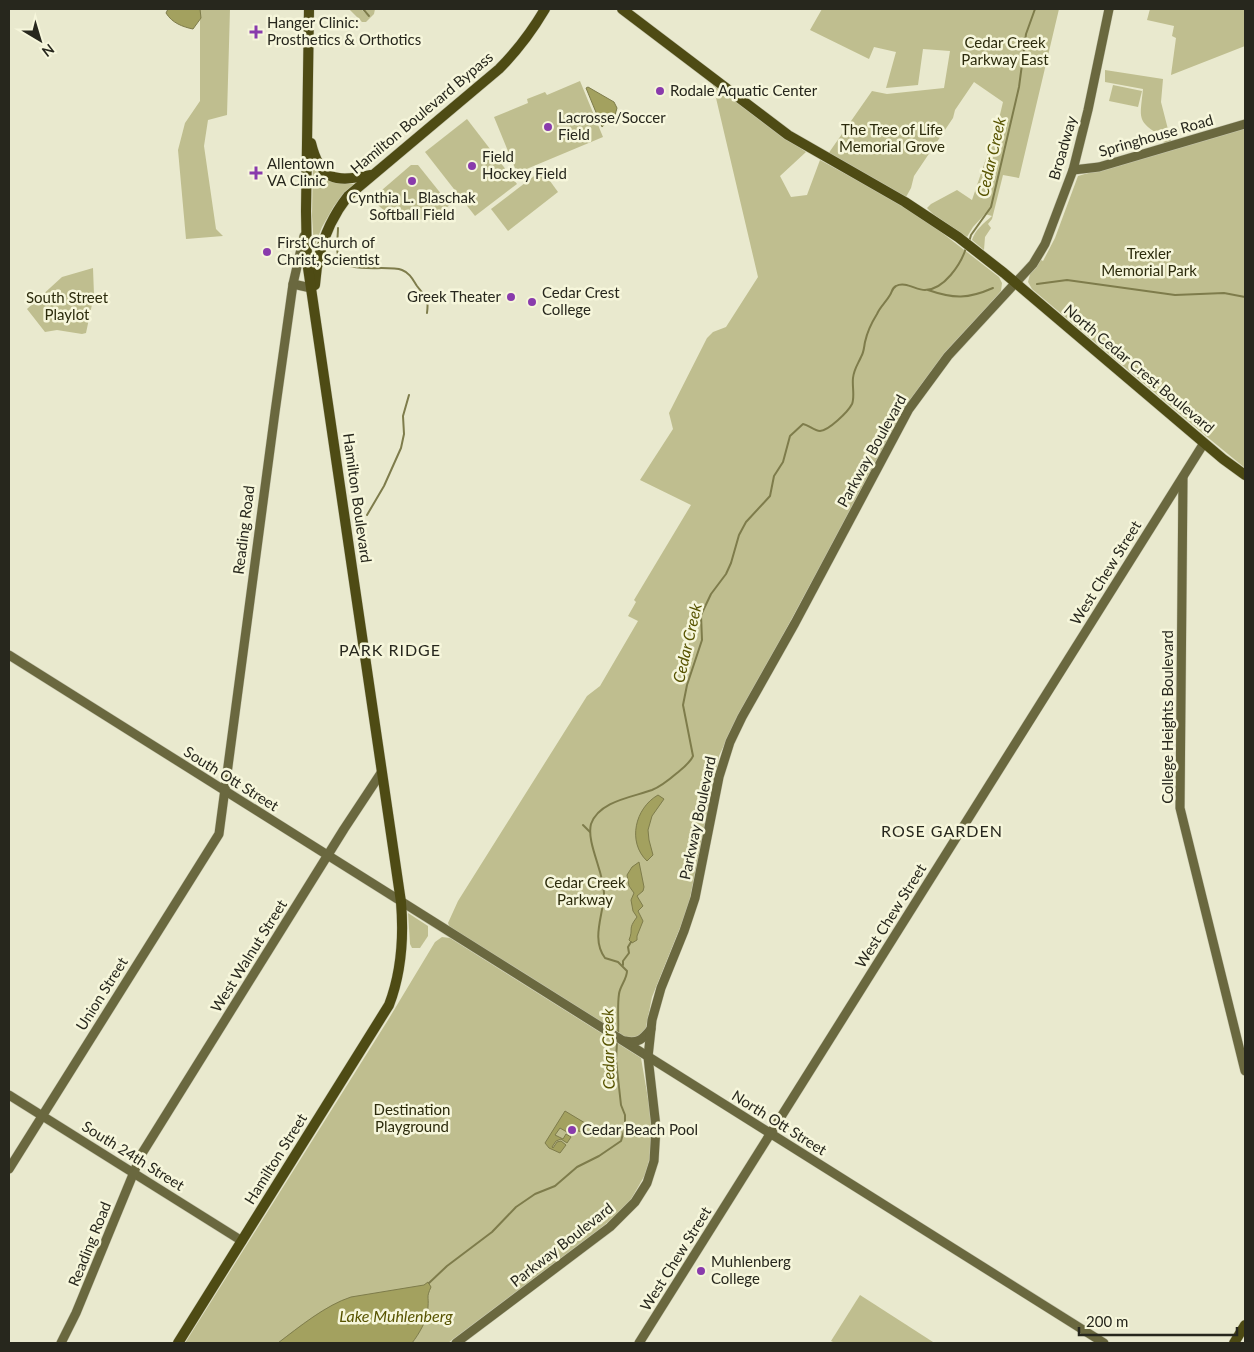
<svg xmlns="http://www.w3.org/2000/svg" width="1254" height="1352" viewBox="0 0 1254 1352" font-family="Lato,sans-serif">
  <rect width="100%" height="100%" fill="#e9e9ce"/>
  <g fill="#bfbe8f">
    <polygon points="200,9 230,9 227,115 208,120 204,146 216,229 223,236 186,239 178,150 185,123 200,101"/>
    <polygon points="349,9 361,9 369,17 370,16 364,9 375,9 374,14 366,22 362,22"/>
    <path d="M822,9H1059L1019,178L1003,175L992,219L988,224L991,228L985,237L984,250L972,240C975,230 984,223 992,216L985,214L973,227L967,237L933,214L927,208L931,204L957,190L972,200L998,123L1003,102L974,82L955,110L953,118L914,176L911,188L906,197L828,154L872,91L887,94L944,88L950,51L923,49L918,85L886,88L896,52L874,47L869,59L810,30Z"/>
    <polygon points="1150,9 1245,9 1245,46 1171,75 1176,38 1172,36 1174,26 1147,20"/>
    <path d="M1105,70L1163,79L1161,102L1171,141L1164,145L1163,137C1136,121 1140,119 1143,89L1105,82Z"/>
    <polygon points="580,81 603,137 517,173 494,117 528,103 527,99 545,92 547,95"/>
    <path d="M712,81L756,117L806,152L780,176L791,197L807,195L820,160L908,208L932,225L999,277L1002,283L1001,291L923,382L903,412L817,574L811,583L762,674C751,703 731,728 719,756L688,908L652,997L645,1032L631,1041L450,928L448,923L458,901L587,696L600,686L638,621L628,616L636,602L634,600L691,505L640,480L673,429L669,413L707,338L713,332L726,327L758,277Z"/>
    <polygon points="1113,85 1142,91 1138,107 1109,101"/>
    <polygon points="467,119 517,184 475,216 425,152"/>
    <polygon points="1245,128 1245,468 1206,436 1032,289 1028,282 1030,274 1041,260 1043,261 1055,238 1078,176"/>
    <path d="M313,165C323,177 338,185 355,184L334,206L322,227L314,247L312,216Z"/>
    <path d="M411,165H418L450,205C425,225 399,227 376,203L375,196Z"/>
    <polygon points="542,170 558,192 508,231 491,209"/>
    <polygon points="93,268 94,295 86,333 82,334 57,330 45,332 27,309 62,277"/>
    <polygon points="408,913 428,926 428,936 420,948 412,948 410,944"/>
    <polygon points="442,937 450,938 641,1058 650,1110 653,1134 651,1152 646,1173 630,1201 619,1213 601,1228 448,1343 185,1343 388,1020 435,942"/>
    <polygon points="860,1295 933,1342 932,1343 835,1343 831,1341"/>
  </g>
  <g fill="#a3a15f" stroke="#7e7c4b">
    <path d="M168,9H200L201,18L193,29C183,27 172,23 166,13Z"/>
    <polygon points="588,87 614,102 617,108 615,115 602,127 586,88"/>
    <path d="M658,795L664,799L652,816L648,830L649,840L653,855L647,861C627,842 635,808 658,795Z"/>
    <path d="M639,862L644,887L643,891L637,896L643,906L638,911L643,921L637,936V940L632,943L629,940C634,928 627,930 637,917L633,911L631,900L634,893L629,886L627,875L632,867Z"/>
    <polygon points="565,1111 585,1123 586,1126 582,1132 575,1130 572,1135 560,1128 555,1135 563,1139 566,1134 571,1137 567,1143 561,1139 556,1141 552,1147 553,1148 557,1142 561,1141 566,1145 560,1153 549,1148 545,1143"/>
    <path d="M428,1282L431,1287C426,1298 429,1296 428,1307C428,1319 419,1334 412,1343H278C299,1327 326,1305 351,1297L424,1285Z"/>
  </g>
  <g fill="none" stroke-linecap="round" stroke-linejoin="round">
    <g stroke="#7e7c4b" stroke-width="2">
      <polyline points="363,9 369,16"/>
      <path d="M338,228C338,236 336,248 338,255C343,276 386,264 402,270C410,273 413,280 417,286C426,298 429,297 427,313"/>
      <polyline points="969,242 971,235 991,207 1019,87 1026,34 1035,9"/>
      <polyline points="1037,284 1067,280 1175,295 1224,293 1245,297"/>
      <path d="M928,290C954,299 968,299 993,288"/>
      <polyline points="367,515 384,486 401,448 404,434 403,416 409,395"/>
      <polyline points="583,825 590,832"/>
      <polyline points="623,965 623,961 629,953 628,947 631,942"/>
      <path d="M618,1035C619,1021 617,1008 619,994C620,986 627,979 627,971L618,962L605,958C591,939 603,916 604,895C605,874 586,843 591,824C599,801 633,797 652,790C662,786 670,779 677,773C683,768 690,763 693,756L683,705L687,685L702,640L701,615L711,594L726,574L731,563L739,535L746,522L770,496L774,476L783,462L790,436L803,424C809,425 814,431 820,431C828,431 848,412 852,404C855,397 852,386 853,378C854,369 858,364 861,357C864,352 864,347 865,342C867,333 872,322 877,314C880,307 886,302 890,295C892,292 892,288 896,286C905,281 916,290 925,290C944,290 961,264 966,248"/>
      <polyline points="429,1283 447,1266 492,1232 516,1207 535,1194 555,1186 577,1167 599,1156 621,1141 625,1127 625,1115 621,1105 616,1060 617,1042"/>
    </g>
    <g stroke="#c6c6ae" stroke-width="10">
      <g id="secondary">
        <polyline points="1073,170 1099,167 1245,124"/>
        <polyline points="293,284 311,288"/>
        <polyline points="1183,477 1180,808 1245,1071"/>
        <polyline points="9,655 1104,1343"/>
        <path d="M625,1041C638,1044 643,1039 651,1029"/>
        <polyline points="9,1095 242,1241"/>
        <polyline points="9,1169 219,834 275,412 293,284 304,236"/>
        <polyline points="61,1343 76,1313 141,1155 344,829 381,773"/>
        <polyline points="456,1343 610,1227 635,1202 647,1183 654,1161 656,1127 648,1057 652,1020 661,988 684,931 695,898 719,777 730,742 742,717 795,623 909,409 948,356 1033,264 1045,244 1073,170 1088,110 1109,9"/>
        <polyline points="639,1343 1204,443"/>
      </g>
    </g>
    <g stroke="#c6c6ae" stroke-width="11">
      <g id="primary">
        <polyline points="622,9 788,135 905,202 958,237 1004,273 1223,459 1245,475"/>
        <path d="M311,143C320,180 335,183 370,175"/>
        <path d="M315,285C317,251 327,223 348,196L499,69C518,50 532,31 545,9"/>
        <path d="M178,1343L389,1005C402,971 404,938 401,902L307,261L306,211L309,9"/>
        <polyline points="1234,1343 1245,1325"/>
      </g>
    </g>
    <use href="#secondary" stroke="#6a683f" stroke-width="9"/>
    <use href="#primary" stroke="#4e4b14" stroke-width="10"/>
  </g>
  <g fill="#893bac" stroke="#f6f6db" stroke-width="2">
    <path d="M253.5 24.5h5v5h5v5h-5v5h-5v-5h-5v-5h5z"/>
    <circle cx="660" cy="91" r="5"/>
    <circle cx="548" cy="127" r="5"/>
    <circle cx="472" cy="166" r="5"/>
    <path d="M253.5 165.5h5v5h5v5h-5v5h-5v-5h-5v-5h5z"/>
    <circle cx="412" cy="181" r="5"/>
    <circle cx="267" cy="252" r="5"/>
    <circle cx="511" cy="297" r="5"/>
    <circle cx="532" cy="302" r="5"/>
    <circle cx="572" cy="1130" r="5"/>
    <circle cx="701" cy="1271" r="5"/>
  </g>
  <g text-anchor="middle" stroke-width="5" stroke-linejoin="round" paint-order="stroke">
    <g font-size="15" fill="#27271d" stroke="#f6f6db" text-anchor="start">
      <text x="267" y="28">Hanger Clinic:<tspan x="267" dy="17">Prosthetics &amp; Orthotics</tspan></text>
      <text x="670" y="96">Rodale Aquatic Center</text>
      <text x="558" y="123">Lacrosse/Soccer<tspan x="558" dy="17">Field</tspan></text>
      <text x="482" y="162">Field<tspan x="482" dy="17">Hockey Field</tspan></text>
      <text x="267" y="169">Allentown<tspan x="267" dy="17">VA Clinic</tspan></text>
      <text x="412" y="203" text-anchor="middle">Cynthia L. Blaschak<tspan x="412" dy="17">Softball Field</tspan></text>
      <text x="277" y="248">First Church of<tspan x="277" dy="17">Christ, Scientist</tspan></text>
      <text x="542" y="298">Cedar Crest<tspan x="542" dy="17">College</tspan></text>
      <text x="501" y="302" text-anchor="end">Greek Theater</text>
      <text x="582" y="1135">Cedar Beach Pool</text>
      <text x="711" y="1267">Muhlenberg<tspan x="711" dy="17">College</tspan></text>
    </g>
    <g font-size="15" fill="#2c2b0c" stroke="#f6f6db">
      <text x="1005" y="48">Cedar Creek<tspan x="1005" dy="17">Parkway East</tspan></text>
      <text x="892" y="135">The Tree of Life<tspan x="892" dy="17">Memorial Grove</tspan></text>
      <text x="1149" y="259">Trexler<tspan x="1149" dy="17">Memorial Park</tspan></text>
      <text x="67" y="303">South Street<tspan x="67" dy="17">Playlot</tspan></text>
      <text x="585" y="888">Cedar Creek<tspan x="585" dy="17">Parkway</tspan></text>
      <text x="412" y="1115">Destination<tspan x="412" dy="17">Playground</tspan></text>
    </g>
    <g font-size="15" fill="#27271d" stroke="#f6f6db">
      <text transform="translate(422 113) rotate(-40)" y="5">Hamilton Boulevard Bypass</text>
      <text transform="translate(1156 136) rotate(-16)" y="5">Springhouse Road</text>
      <text transform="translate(1063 148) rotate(-74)" y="5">Broadway</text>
      <text transform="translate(1139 369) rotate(40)" y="5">North Cedar Crest Boulevard</text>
      <text transform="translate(872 451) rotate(-61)" y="5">Parkway Boulevard</text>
      <text transform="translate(357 498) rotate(82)" y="5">Hamilton Boulevard</text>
      <text transform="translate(244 530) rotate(-83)" y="5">Reading Road</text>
      <text transform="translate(1106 573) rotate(-58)" y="5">West Chew Street</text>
      <text transform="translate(1168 717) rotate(-90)" y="5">College Heights Boulevard</text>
      <text transform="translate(231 779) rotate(32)" y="5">South Ott Street</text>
      <text transform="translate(698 818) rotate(-78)" y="5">Parkway Boulevard</text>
      <text transform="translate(891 916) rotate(-58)" y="5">West Chew Street</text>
      <text transform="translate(249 956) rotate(-58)" y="5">West Walnut Street</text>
      <text transform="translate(102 994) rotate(-58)" y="5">Union Street</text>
      <text transform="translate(779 1123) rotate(32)" y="5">North Ott Street</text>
      <text transform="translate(133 1156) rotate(32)" y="5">South 24th Street</text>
      <text transform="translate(276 1159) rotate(-58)" y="5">Hamilton Street</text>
      <text transform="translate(90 1244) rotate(-68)" y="5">Reading Road</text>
      <text transform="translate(562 1245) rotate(-38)" y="5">Parkway Boulevard</text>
      <text transform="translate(676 1259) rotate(-58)" y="5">West Chew Street</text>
    </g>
    <g font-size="16" font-style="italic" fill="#575300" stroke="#f6f6db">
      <text transform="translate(991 157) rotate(-77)" y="6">Cedar Creek</text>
      <text transform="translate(687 643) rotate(-77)" y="6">Cedar Creek</text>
      <text transform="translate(608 1049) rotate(-91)" y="6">Cedar Creek</text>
      <text x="396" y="1322">Lake Muhlenberg</text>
    </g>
    <g font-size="16" letter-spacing="1" fill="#27271d" stroke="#f6f6db">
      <text x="390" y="656">PARK RIDGE</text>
      <text x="942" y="837">ROSE GARDEN</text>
    </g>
  </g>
  <rect width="1254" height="1352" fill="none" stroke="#27271d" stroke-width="20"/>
  <g transform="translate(40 40) rotate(142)" stroke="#f6f6db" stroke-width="4" paint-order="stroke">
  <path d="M0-4L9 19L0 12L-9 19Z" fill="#27271d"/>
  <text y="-8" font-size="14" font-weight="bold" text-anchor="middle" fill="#27271d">N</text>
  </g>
  <path d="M1079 1327v8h158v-8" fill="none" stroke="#27271d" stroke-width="2.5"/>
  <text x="1086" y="1327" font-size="15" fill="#27271d" stroke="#f6f6db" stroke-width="4" paint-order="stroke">200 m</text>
</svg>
